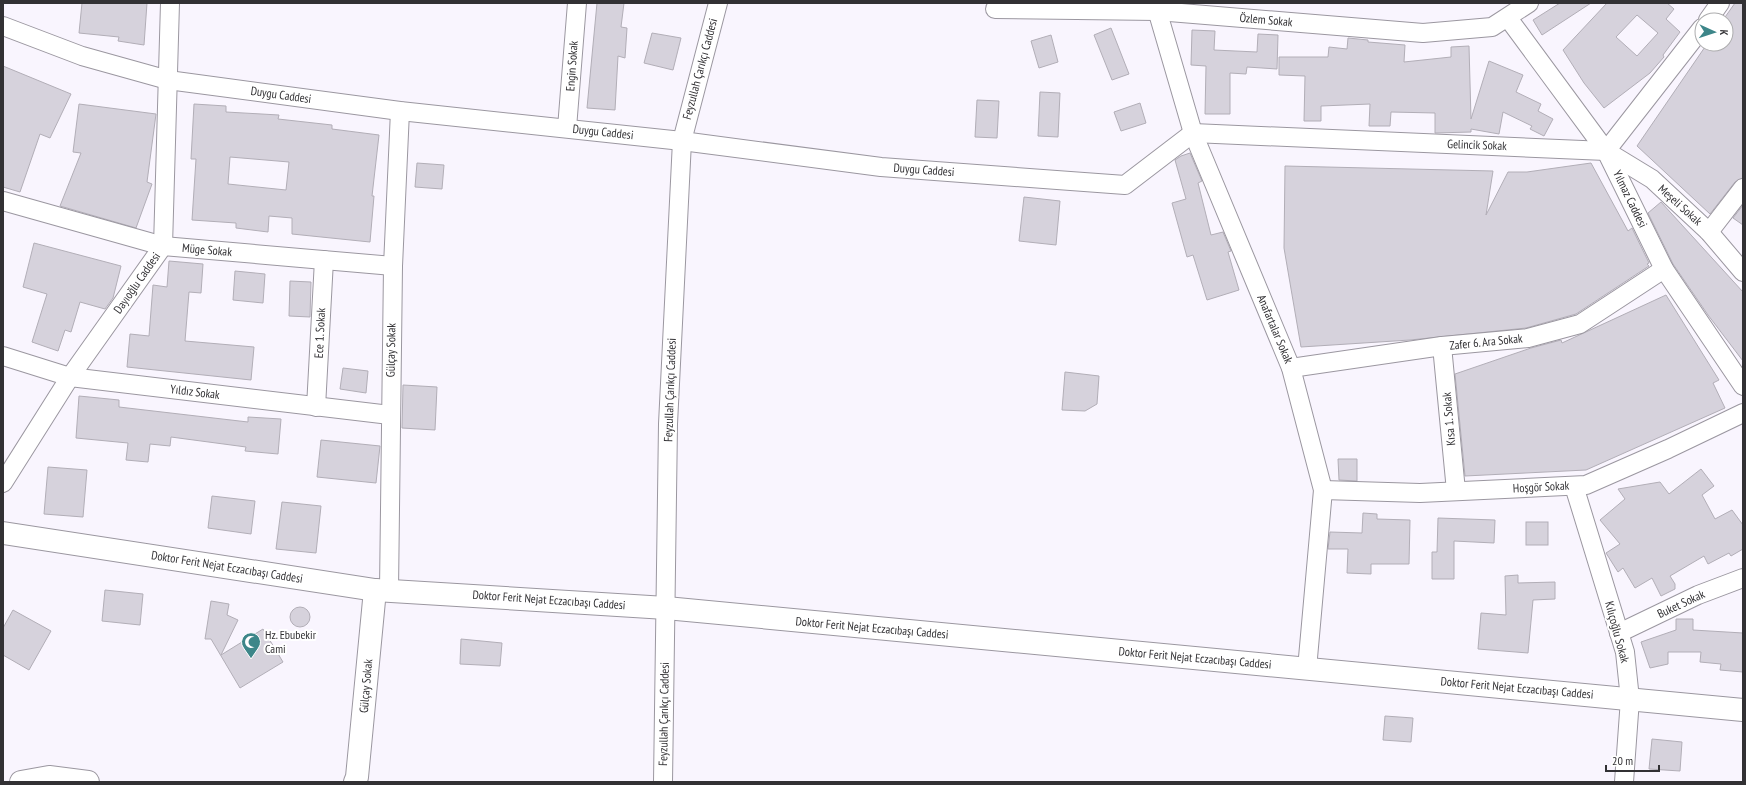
<svg xmlns="http://www.w3.org/2000/svg" width="1746" height="785" viewBox="0 0 1746 785" font-family="'PT Sans Narrow',sans-serif">
  <rect width="100%" height="100%" fill="#f9f5fe"/>
  <g fill="#d6d2dc" stroke="#b2aeb7" fill-rule="evenodd">
    <polygon points="82,3 147,3 144,45 118,41 119,37 79,33"/>
    <polygon points="597,3 624,3 621,27 627,28 625,58 618,56 615,110 587,108"/>
    <polygon points="1560,3 1591,3 1542,35 1533,20"/>
    <path d="M1607,3H1667L1674,9L1666,19L1680,32L1663,55L1664,57L1650,73L1604,108L1584,83L1563,50ZM1637,15L1658,33L1637,56L1616,37Z"/>
    <polygon points="1735,3 1743,3 1743,178 1735,182 1710,214 1637,146 1707,44 1726,44 1726,20 1723,20"/>
    <polygon points="1111,28 1129,74 1112,80 1094,35"/>
    <polygon points="1192,30 1215,31 1214,50 1257,52 1258,34 1278,35 1277,69 1247,67 1246,74 1230,73 1230,114 1205,114 1206,66 1191,65"/>
    <polygon points="652,33 681,38 673,70 644,63"/>
    <polygon points="1051,35 1058,62 1039,68 1031,41"/>
    <polygon points="1348,38 1368,40 1368,42 1405,45 1404,62 1451,57 1451,47 1469,46 1471,119 1489,61 1523,75 1516,92 1541,104 1538,111 1553,119 1544,136 1530,129 1532,126 1503,112 1499,134 1471,129 1471,132 1435,133 1435,113 1391,112 1390,126 1369,126 1370,104 1321,106 1321,121 1304,121 1305,76 1279,75 1279,57 1328,57 1329,47 1347,49"/>
    <polygon points="3,66 71,94 50,138 40,134 20,192 3,187"/>
    <polygon points="1040,92 1060,93 1058,137 1038,136"/>
    <polygon points="977,100 999,101 997,138 975,137"/>
    <polygon points="1140,103 1146,123 1121,131 1114,112"/>
    <polygon points="79,104 156,114 147,182 152,184 136,228 60,206 81,153 73,152"/>
    <path d="M194,104L226,106V112L279,115L278,119L332,125V129L379,135L372,196H374L370,242L292,234V218L269,216L268,232L236,228V223L192,220L196,159H191ZM230,157L289,162L286,190L228,184Z"/>
    <polygon points="1190,153 1202,181 1198,183 1211,235 1223,232 1231,251 1228,252 1239,290 1207,300 1193,255 1187,257 1172,203 1186,199 1175,160 1181,156"/>
    <polygon points="417,163 444,165 442,189 415,187"/>
    <polygon points="1591,163 1628,231 1632,228 1649,263 1647,264 1649,266 1576,314 1526,328 1410,340 1301,347 1284,248 1285,166 1493,171 1486,215 1508,172 1527,172"/>
    <polygon points="1024,197 1060,201 1056,245 1019,241"/>
    <polygon points="1661,202 1743,292 1743,361 1708,315 1673,264 1648,213"/>
    <polygon points="1743,205 1743,225 1733,218"/>
    <polygon points="34,243 121,266 113,298 105,309 80,302 71,332 65,330 58,351 32,342 47,294 23,287"/>
    <polygon points="169,261 203,264 201,293 189,292 185,341 254,347 251,380 127,367 130,334 149,336 153,285 167,287"/>
    <polygon points="235,271 265,274 263,303 233,300"/>
    <polygon points="290,281 311,282 310,317 289,316"/>
    <polygon points="1666,295 1719,380 1713,383 1725,408 1586,470 1465,476 1455,374 1531,348 1561,340 1562,343"/>
    <polygon points="343,368 368,371 366,393 340,389"/>
    <polygon points="1065,372 1099,376 1097,404 1085,411 1062,410"/>
    <polygon points="403,385 437,387 435,430 402,428"/>
    <polygon points="79,396 119,400 119,407 248,422 248,417 281,419 278,454 245,451 246,447 171,437 170,446 150,444 148,462 126,460 128,443 76,438"/>
    <polygon points="321,440 380,446 376,483 317,477"/>
    <polygon points="1338,459 1357,459 1357,481 1339,480"/>
    <polygon points="48,467 87,470 83,517 44,514"/>
    <polygon points="1701,469 1714,486 1702,495 1715,519 1732,510 1743,525 1743,549 1731,556 1729,553 1708,564 1704,556 1670,576 1675,584 1675,589 1661,596 1652,578 1635,588 1623,568 1618,572 1606,553 1620,544 1600,520 1625,499 1618,489 1660,482 1669,494"/>
    <polygon points="212,496 255,501 251,534 208,528"/>
    <polygon points="282,502 321,506 316,553 276,549"/>
    <polygon points="1363,513 1377,514 1377,519 1410,520 1409,564 1371,564 1371,574 1347,573 1348,549 1328,549 1330,532 1362,533"/>
    <polygon points="1438,518 1495,520 1494,543 1454,541 1454,579 1432,579 1432,552 1437,552"/>
    <rect x="1526" y="522" width="22" height="23"/>
    <polygon points="1518,575 1518,583 1555,582 1555,599 1533,600 1528,653 1478,649 1481,613 1506,615 1505,576"/>
    <polygon points="105,590 143,594 140,625 102,621"/>
    <polygon points="211,601 229,604 227,615 238,620 221,655 263,629 283,662 240,688 211,639 205,639"/>
    <circle cx="300" cy="617" r="10"/>
    <polygon points="13,610 51,631 29,670 3,655 3,628"/>
    <polygon points="1676,619 1693,619 1693,630 1743,633 1743,672 1720,670 1721,664 1700,662 1701,652 1668,652 1668,664 1650,668 1641,642 1676,630"/>
    <polygon points="461,639 502,643 500,666 460,664"/>
    <polygon points="1385,716 1413,718 1411,742 1383,740"/>
    <polygon points="1652,739 1682,742 1680,771 1649,769"/>
  </g>
  <g fill="none" stroke-linecap="round" stroke-linejoin="round">
    <g stroke="#9b97a0" stroke-width="20">
      <g id="minor">
        <polyline points="1155,3 1193,133 1291,368 1323,490 1307,669"/>
        <polyline points="995,9 1157,11 1423,33 1492,27 1529,3"/>
        <polyline points="1508,18 1606,151 1664,269 1743,386"/>
        <polyline points="1708,20 1720,3"/>
        <polyline points="3,26 82,56 168,80 400,111 682,141 881,167 1125,185 1193,133 1606,151 1702,28"/>
        <polyline points="567,128 577,3"/>
        <polyline points="1606,151 1652,179 1709,232 1743,272"/>
        <polyline points="3,201 163,246 393,266"/>
        <polyline points="1709,232 1743,188"/>
        <polyline points="1442,346 1456,491"/>
        <polyline points="3,356 70,377 390,415"/>
        <polyline points="1291,368 1442,346 1528,338 1580,324 1664,269"/>
        <polyline points="316,407 324,260"/>
        <polyline points="3,483 70,377 163,246 170,3"/>
        <polyline points="1574,486 1625,652 1630,699 1624,782"/>
        <polyline points="1323,490 1420,493 1586,485 1668,449 1743,413"/>
        <polyline points="389,590 393,266 400,111"/>
        <polyline points="1619,633 1698,595 1743,578"/>
        <polyline points="663,782 668,424 682,141 718,3"/>
      </g>
    </g>
    <g stroke="#9b97a0" stroke-width="24">
      <g id="tertiary">
        <polyline points="21,782 49,777 88,782"/>
        <polyline points="355,782 357,777 375,590"/>
      </g>
    </g>
    <g stroke="#9b97a0" stroke-width="24">
      <polyline id="secondary" points="3,533 375,590 666,608 1743,710"/>
    </g>
    <use href="#minor" stroke="#fff" stroke-width="18"/>
    <use href="#tertiary" stroke="#fff" stroke-width="22"/>
    <use href="#secondary" stroke="#fff" stroke-width="22"/>
  </g>
  <defs>
    <g id="mosque-pin" transform="scale(1)"><path d="M0 17L-7.5 6A9.5 9.5 0 1 1 7.5 6Z" fill="#3d8689" stroke="#fff"/><path d="M3.5-4.9A6 6 0 1 0 3.5 4.9A5 5 0 1 1 3.5-4.9Z" fill="#fff"/></g>
  </defs>
  <g fill-rule="evenodd">
    <use href="#mosque-pin" x="251" y="642"/>
  </g>
  <g text-anchor="middle" stroke-width="4" stroke-linejoin="round" paint-order="stroke">
    <g font-size="12" fill="#323134" stroke="#fff">
      <text transform="translate(1266 20) rotate(5)" y="4">Özlem Sokak</text>
      <text transform="translate(572 66) rotate(-86)" y="4">Engin Sokak</text>
      <text transform="translate(700 69) rotate(-75)" y="4">Feyzullah Çarıkçı Caddesi</text>
      <text transform="translate(281 95) rotate(8)" y="4">Duygu Caddesi</text>
      <text transform="translate(603 132) rotate(6)" y="4">Duygu Caddesi</text>
      <text transform="translate(1477 145) rotate(2)" y="4">Gelincik Sokak</text>
      <text transform="translate(924 170) rotate(4)" y="4">Duygu Caddesi</text>
      <text transform="translate(1630 199) rotate(64)" y="4">Yılmaz Caddesi</text>
      <text transform="translate(1680 205) rotate(42)" y="4">Meşeli Sokak</text>
      <text transform="translate(207 250) rotate(5)" y="4">Müge Sokak</text>
      <text transform="translate(137 283) rotate(-55)" y="4">Dayıoğlu Caddesi</text>
      <text transform="translate(1275 329) rotate(67)" y="4">Anafartalar Sokak</text>
      <text transform="translate(320 333) rotate(-87)" y="4">Ece 1. Sokak</text>
      <text transform="translate(1486 342) rotate(-6)" y="4">Zafer 6. Ara Sokak</text>
      <text transform="translate(391 350) rotate(-89)" y="4">Gülçay Sokak</text>
      <text transform="translate(670 390) rotate(-88)" y="4">Feyzullah Çarıkçı Caddesi</text>
      <text transform="translate(195 392) rotate(7)" y="4">Yıldız Sokak</text>
      <text transform="translate(1449 419) rotate(-95)" y="4">Kısa 1. Sokak</text>
      <text transform="translate(1541 487) rotate(-3)" y="4">Hoşgör Sokak</text>
      <text transform="translate(227 567) rotate(9)" y="4">Doktor Ferit Nejat Eczacıbaşı Caddesi</text>
      <text transform="translate(549 600) rotate(4)" y="4">Doktor Ferit Nejat Eczacıbaşı Caddesi</text>
      <text transform="translate(1681 604) rotate(-25)" y="4">Buket Sokak</text>
      <text transform="translate(872 628) rotate(5)" y="4">Doktor Ferit Nejat Eczacıbaşı Caddesi</text>
      <text transform="translate(1617 632) rotate(75)" y="4">Kılıçoğlu Sokak</text>
      <text transform="translate(1195 658) rotate(5)" y="4">Doktor Ferit Nejat Eczacıbaşı Caddesi</text>
      <text transform="translate(366 686) rotate(-85)" y="4">Gülçay Sokak</text>
      <text transform="translate(1517 688) rotate(5)" y="4">Doktor Ferit Nejat Eczacıbaşı Caddesi</text>
      <text transform="translate(664 714) rotate(-89)" y="4">Feyzullah Çarıkçı Caddesi</text>
    </g>
    <g font-size="12" fill="#323134" stroke="#fff" text-anchor="start">
      <text x="265" y="639">Hz. Ebubekir<tspan x="265" dy="14">Cami</tspan></text>
    </g>
  </g>
  <rect width="1746" height="785" fill="none" stroke="#323134" stroke-width="8"/>
  <g transform="translate(1714 32) rotate(93)"><circle r="19" fill="#ffffff" stroke="#adadae"/>
  <path d="M0-3L7 15L0 10L-7 15Z" fill="#3d8689"/>
  <text y="-6" font-size="11" font-weight="bold" text-anchor="middle" fill="#323134">K</text>
  </g>
  <path d="M1606 765v6h53v-6" fill="none" stroke="#323134" stroke-width="2"/>
  <text x="1612" y="765" font-size="12" fill="#323134" stroke="#ffffff" stroke-width="3" paint-order="stroke">20 m</text>
</svg>
